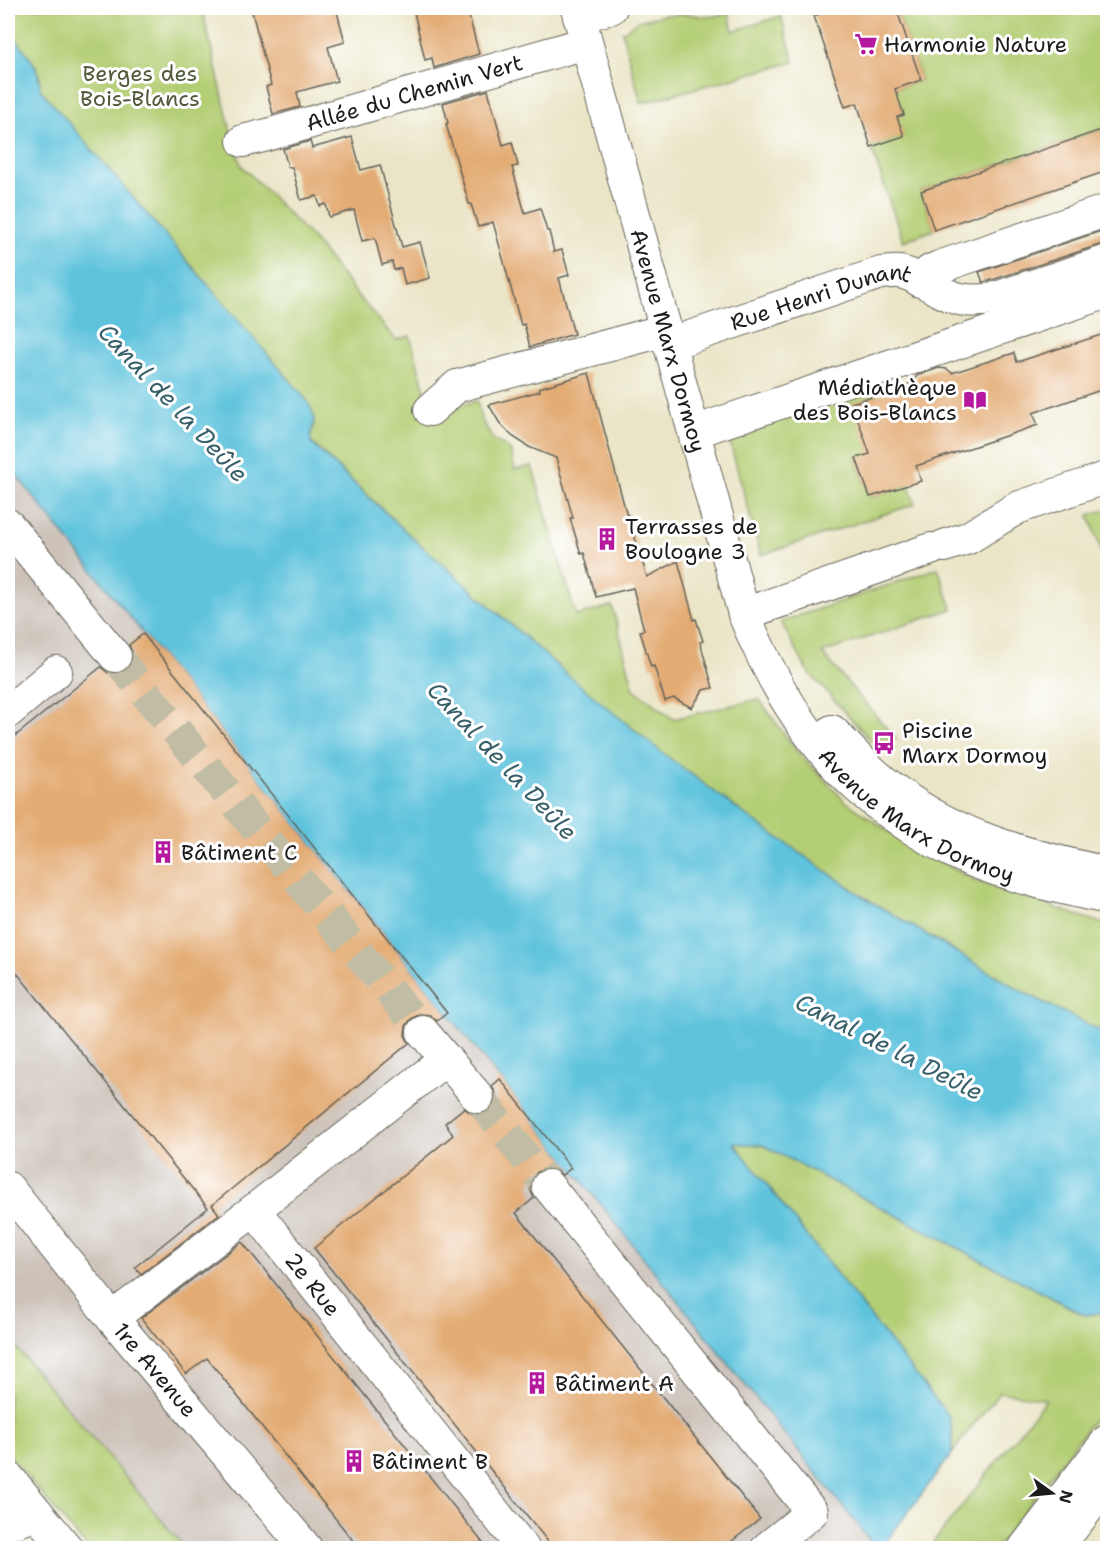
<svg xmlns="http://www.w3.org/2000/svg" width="1115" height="1556" viewBox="0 0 1115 1556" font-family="'Shantell Sans',sans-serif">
  <rect width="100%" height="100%" fill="#fff"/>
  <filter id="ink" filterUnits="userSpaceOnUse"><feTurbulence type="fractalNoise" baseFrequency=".0167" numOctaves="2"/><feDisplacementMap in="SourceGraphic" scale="12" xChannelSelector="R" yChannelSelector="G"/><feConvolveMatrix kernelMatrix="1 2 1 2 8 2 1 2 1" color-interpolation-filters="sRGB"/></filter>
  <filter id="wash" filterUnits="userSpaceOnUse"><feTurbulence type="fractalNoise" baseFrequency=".008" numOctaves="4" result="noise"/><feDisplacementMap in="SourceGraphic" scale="24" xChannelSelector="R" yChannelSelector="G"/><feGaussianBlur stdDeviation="1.35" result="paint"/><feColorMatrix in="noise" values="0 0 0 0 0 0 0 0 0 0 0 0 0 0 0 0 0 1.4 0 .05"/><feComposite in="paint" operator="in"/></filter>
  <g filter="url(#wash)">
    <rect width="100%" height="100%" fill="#eae5c6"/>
    <polygon fill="#ccc2b9" points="8,465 143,634 876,1548 185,1548 8,1338"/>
    <g fill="#b4ce74" stroke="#687548" stroke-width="1.5">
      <polygon points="8,8 202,8 230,128 241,165 313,239 358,296 396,340 410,336 431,413 477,401 481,419 492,438 510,450 515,470 532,466 576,616 612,606 634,689 673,719 759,699 794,748 845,801 901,840 976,881 1107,925 1107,1034 1023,992 862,896 751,819 660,751 569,676 416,541 311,442 310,436 314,425 39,89 40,77 37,68 8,30"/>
      <polygon points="896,8 1107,8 1107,128 921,191 934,230 903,241 871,147 903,136 897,117 904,114 902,107 895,109 889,91 921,80"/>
      <polygon points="687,14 708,17 729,14 733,31 781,16 794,62 641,103 622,32 638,21 664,15"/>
      <polygon points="874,381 877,395 853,403 895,446 856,459 870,497 909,485 915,504 761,555 730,443 737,432"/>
      <polygon points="1107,509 1108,509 1107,568 1089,515"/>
      <polygon points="938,568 952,609 822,653 896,739 871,741 807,670 781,622"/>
      <polygon points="734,1143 763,1145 1084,1315 1107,1312 1107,1402 996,1548 929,1548 1046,1399 1000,1392 966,1434 952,1454 952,1429 949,1417"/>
      <polygon points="8,1338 185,1548 87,1548 8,1454"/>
    </g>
    <path fill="#5fc3dd" stroke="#3e707c" stroke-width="1.5" d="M8,30C23,49 40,63 40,89L305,398C309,405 315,413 314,422C313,430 309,434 311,443L416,541L569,676L660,751L751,819L862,896L1023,992L1107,1034V1312L1085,1315L763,1145L734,1143L949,1417L952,1429V1454L881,1548H876L8,465Z"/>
    <g id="blocks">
      <g fill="#e3ac75">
        <polygon points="251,8 336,8 345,42 328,47 337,81 297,92 300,107 273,114 266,87 271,85"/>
        <polygon points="413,8 467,8 479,54 434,68 432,58 425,60"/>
        <polygon points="837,8 896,8 921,80 895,89 904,115 897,117 904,136 871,147 857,103 845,107 814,16"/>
        <polygon points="488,90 503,145 512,142 518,166 512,167 525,213 540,208 547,231 549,231 554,252 562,250 569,275 559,278 574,334 530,347 524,324 521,325 493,222 478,227 471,204 469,204 446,124 448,123 443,103"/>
        <polygon points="1107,128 1107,171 934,230 921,191"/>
        <polygon points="352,137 361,170 380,165 402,247 420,242 430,278 405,285 401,268 394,270 392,262 382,265 375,238 362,241 354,210 329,217 326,204 320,206 317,196 301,200 292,167 288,167 283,149 310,141 312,148"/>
        <polygon points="1107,229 1107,244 1102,244 989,281 983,282 979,272"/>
        <polygon points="1107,333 1107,388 1033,413 1038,425 916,466 921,481 870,497 856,458 870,454 852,403 907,386 918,375 939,368 947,369 952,373 1014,353 1017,362"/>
        <polygon points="589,373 627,516 628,515 647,577 678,561 694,620 696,619 703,641 700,642 713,688 703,690 692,708 674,698 665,701 654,666 651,667 640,631 644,630 633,588 596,597 584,553 581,554 570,518 573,518 556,458 529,447 512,436 499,422 489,405 540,391 539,388"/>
        <polygon points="143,634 447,1013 437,1021 430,1015 420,1014 411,1019 406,1026 405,1035 409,1043 212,1205 219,1214 141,1274 135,1267 208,1208 8,962 8,742 101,667 108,673 117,674 127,670 132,662 133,654 129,645"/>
        <polygon points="500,1079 571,1168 562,1175 554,1169 546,1168 537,1172 531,1180 530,1189 534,1198 516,1213 760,1519 723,1548 553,1548 314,1248 453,1135 445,1123 464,1108 472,1114 482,1115 490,1110 495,1104 496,1094 492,1086"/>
        <polygon points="242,1242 259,1263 487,1548 359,1548 207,1358 186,1374 141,1318"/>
      </g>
    </g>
  </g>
  <g filter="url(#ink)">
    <use href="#blocks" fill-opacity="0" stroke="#646258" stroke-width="1.5"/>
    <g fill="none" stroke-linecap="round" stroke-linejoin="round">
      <g stroke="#c1bda4" stroke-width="32" stroke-dasharray="32 16" stroke-linecap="butt">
        <polyline points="115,656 423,1032"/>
        <polyline points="478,1097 548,1186"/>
      </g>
      <g stroke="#646258" stroke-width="34">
        <g id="minor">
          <path id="s1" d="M577,8L744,614C772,684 812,751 871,799C883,809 896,817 908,826C927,838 947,850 968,859C1012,877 1060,888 1108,898"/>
          <polyline points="579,17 611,8"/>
          <path id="s2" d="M243,141L267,135L586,43"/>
          <polyline points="920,281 930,271 939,267 1108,210"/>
          <path id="s3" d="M669,344L881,273C887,273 894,271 900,272C920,276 936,292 956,298C968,302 980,301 993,299L1108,261"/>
          <polyline points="430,410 457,386 666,330"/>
          <polyline points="694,432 1108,292"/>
          <polyline points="8,525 115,656"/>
          <polyline points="944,546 968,538 1017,508 1108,477"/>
          <polyline points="744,614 931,549"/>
          <polyline points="8,712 56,672"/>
          <path d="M832,731C848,747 864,765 881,779C948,835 1024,855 1108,873"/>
          <polyline points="423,1032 478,1097"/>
          <path id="s4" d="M446,1059L254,1210L523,1548"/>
          <polyline points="548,1186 812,1512 767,1548"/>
          <path id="s5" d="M8,1188L112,1318L306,1548"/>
          <polyline points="112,1318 254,1210"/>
          <polyline points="8,1524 38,1514"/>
        </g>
      </g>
      <g stroke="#646258" stroke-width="35">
        <g id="major">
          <polyline points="8,1478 66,1548"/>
          <polyline points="1025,1548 1108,1441"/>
          <polyline points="1056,1548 1108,1482"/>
        </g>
      </g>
      <use href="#minor" stroke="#fff" stroke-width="32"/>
      <use href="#major" stroke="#fff" stroke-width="33"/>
    </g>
  </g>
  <defs>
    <g id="supermarket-bare" transform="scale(1.8)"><path d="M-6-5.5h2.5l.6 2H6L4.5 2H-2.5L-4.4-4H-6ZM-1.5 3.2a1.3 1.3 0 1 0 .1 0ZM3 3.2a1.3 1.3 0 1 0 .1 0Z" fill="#b5179e" stroke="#fff" stroke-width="2.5" paint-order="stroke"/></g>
    <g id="library-bare" transform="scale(1.8)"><path d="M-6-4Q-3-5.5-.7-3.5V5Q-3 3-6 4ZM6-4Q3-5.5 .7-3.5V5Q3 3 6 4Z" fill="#b5179e" stroke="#fff" stroke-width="2.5" paint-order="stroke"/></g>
    <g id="building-bare" transform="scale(1.8)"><path d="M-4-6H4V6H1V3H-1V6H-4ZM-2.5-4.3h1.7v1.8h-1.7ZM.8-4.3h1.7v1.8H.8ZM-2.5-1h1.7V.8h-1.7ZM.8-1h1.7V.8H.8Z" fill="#b5179e" stroke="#fff" stroke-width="2.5" paint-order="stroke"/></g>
    <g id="bus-bare" transform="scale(1.8)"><path d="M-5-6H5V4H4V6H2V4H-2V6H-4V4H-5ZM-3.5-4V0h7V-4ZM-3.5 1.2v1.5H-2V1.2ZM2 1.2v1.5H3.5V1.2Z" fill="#b5179e" stroke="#fff" stroke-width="2.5" paint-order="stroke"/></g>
  </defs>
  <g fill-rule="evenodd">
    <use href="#supermarket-bare" x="866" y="44"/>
    <use href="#library-bare" x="975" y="400"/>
    <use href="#building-bare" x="607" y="539"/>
    <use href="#bus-bare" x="884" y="743"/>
    <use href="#building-bare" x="163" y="852"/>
    <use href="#building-bare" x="537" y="1383"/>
    <use href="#building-bare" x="354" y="1461"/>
  </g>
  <g text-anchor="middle" stroke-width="6" stroke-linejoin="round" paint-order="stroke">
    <g font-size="22" fill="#1c1c1c" stroke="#fff" text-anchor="start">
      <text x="884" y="52">Harmonie Nature</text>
      <text x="957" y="395" text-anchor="end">Médiathèque<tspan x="957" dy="25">des Bois-Blancs</tspan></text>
      <text x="625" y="534">Terrasses de<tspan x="625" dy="25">Boulogne 3</tspan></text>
      <text x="902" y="738">Piscine<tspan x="902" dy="25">Marx Dormoy</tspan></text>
      <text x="181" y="860">Bâtiment C</text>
      <text x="555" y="1391">Bâtiment A</text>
      <text x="372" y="1469">Bâtiment B</text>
    </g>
    <g font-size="22" fill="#515a3b" stroke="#fff">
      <text x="140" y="81">Berges des<tspan x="140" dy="25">Bois-Blancs</tspan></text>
    </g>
    <g font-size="22" fill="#1c1c1c" stroke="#fff">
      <text dy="8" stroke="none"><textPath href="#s2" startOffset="178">Allée du Chemin Vert</textPath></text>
      <text dy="8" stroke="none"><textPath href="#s3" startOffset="160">Rue Henri Dunant</textPath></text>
      <text dy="8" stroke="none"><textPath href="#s1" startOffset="345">Avenue Marx Dormoy</textPath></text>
      <text dy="8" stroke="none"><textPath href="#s1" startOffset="903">Avenue Marx Dormoy</textPath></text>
      <text dy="8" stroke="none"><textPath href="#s4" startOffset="339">2e Rue</textPath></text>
      <text dy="8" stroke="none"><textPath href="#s5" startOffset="234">1re Avenue</textPath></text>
    </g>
    <g font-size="24" font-style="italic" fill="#375f69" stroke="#fff">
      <text transform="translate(173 403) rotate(47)" y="8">Canal de la Deûle</text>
      <text transform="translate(502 761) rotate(47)" y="8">Canal de la Deûle</text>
      <text transform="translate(889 1047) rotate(27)" y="8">Canal de la Deûle</text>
    </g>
  </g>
  <rect width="1115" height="1556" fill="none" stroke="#fff" stroke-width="30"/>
  <g transform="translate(1052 1493) rotate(105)" stroke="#ffffff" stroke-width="4.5" paint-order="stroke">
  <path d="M0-4.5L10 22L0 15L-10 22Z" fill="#1c1c1c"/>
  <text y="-9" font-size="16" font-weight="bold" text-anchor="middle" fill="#1c1c1c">N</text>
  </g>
</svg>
